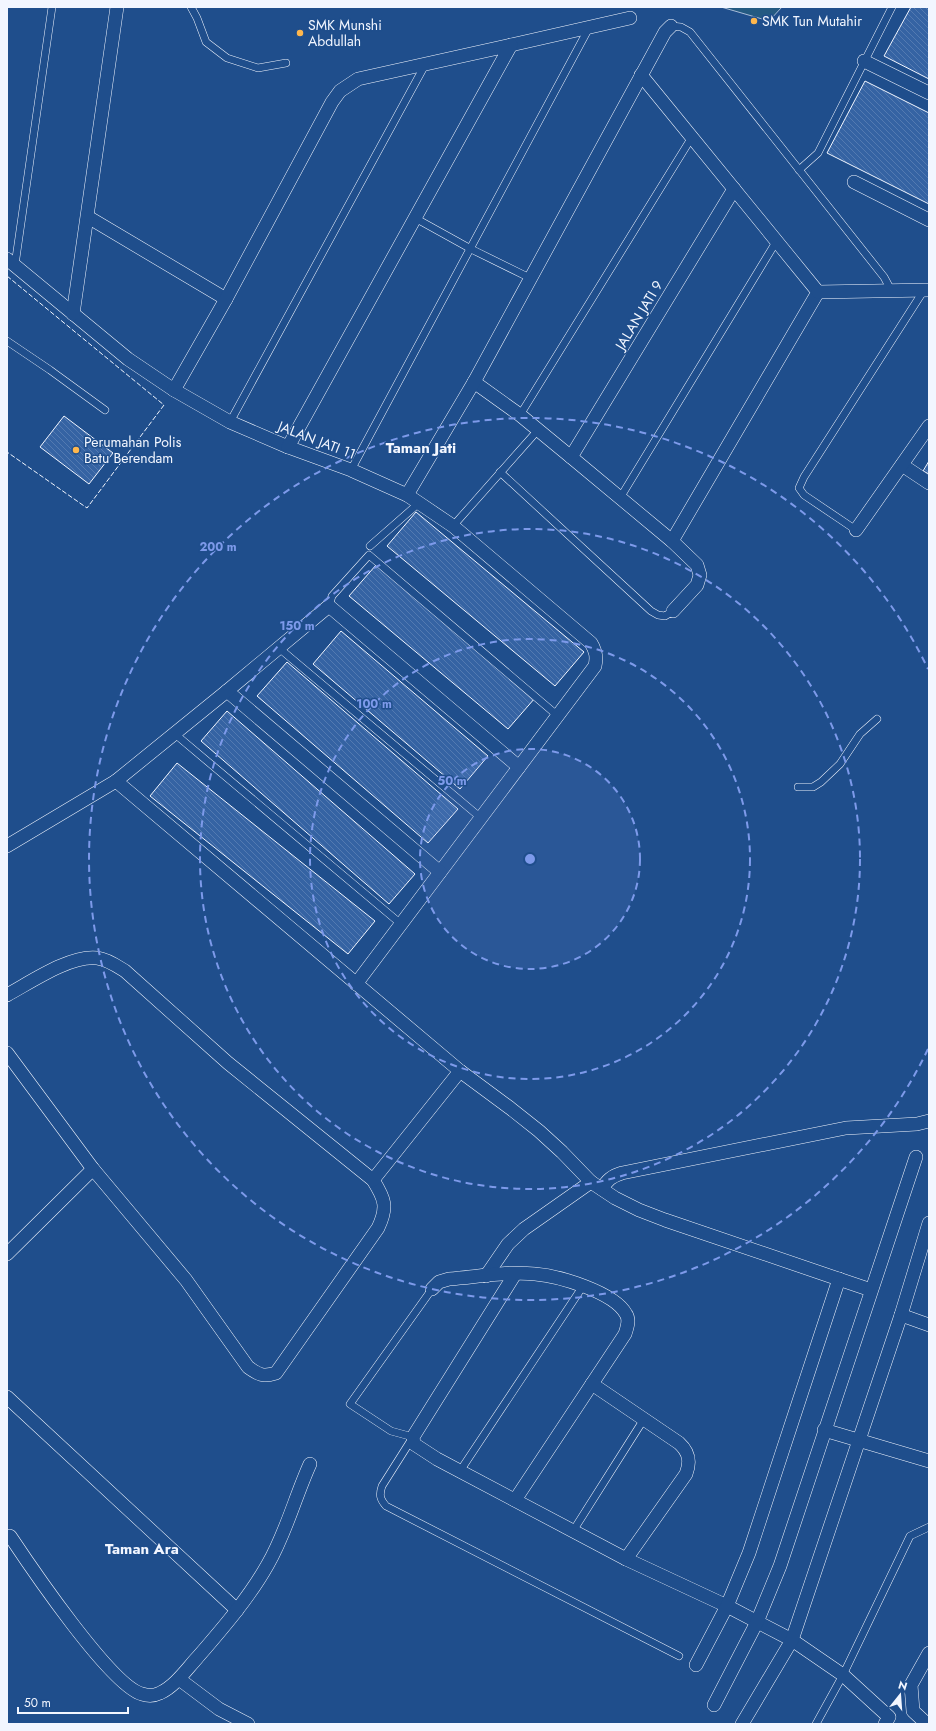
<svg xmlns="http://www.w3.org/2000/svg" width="936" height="1731" viewBox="0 0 936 1731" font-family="Jost,sans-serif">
  <defs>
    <pattern id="building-back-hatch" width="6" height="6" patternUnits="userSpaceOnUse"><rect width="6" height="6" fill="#3563a3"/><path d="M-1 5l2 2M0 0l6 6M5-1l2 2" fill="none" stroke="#537ab1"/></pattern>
  </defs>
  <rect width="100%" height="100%" fill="#1f4e8c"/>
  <polygon fill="#245a82" stroke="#a8bbd7" points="721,7 782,7 769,21"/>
  <g fill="url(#building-back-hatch)" stroke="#f2f6ff">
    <polygon points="911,7 929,7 929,79 884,56"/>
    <polygon points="865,81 929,113 929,204 827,153"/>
    <polygon points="64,416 113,453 89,484 40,447"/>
    <polygon points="929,461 929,474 923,471"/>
    <polygon points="416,512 584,652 555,686 387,546"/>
    <polygon points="376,565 535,698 508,729 349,596"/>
    <polygon points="341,631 488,756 460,789 313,664"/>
    <polygon points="287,662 458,809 428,843 257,696"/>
    <polygon points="227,711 415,874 389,904 201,741"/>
    <polygon points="177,763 375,921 348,954 150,796"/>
  </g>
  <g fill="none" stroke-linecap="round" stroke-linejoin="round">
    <g stroke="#f2f6ff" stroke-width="8">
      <g id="service">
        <polyline points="191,7 197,18 206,42 227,58 258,68 286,63"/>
        <polyline points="671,26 681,27 690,32 884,277 891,290"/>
        <polyline points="799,170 818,153 892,7"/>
        <polyline points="415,218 471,249 530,278"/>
        <polyline points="15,265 52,7"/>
        <polyline points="7,341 50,370 105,410"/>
        <polyline points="520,415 692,137"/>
        <polyline points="230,422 425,65"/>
        <polyline points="351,470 590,26"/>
        <polyline points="500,472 651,611 658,615 665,616 673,611"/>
        <polyline points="620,498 776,242"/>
        <polyline points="453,526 538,430"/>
        <polyline points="856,530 804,495 799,488 804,477 924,290"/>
        <polyline points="370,546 419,503"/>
        <polyline points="329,606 332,596 369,555 558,716"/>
        <polyline points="279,648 481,818"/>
        <polyline points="175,734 401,924"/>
        <polyline points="798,787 813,787 821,782 840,764 860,734 877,719"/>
        <path d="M432,1289L350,1404L391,1431L413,1437L382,1486C379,1495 380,1499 386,1506L679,1656"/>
        <polyline points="460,1471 583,1286"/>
        <polyline points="573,1531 644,1419"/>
        <polyline points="816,1724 843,1675 910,1536 929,1527"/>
      </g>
    </g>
    <g stroke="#f2f6ff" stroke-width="14">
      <g id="minor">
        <polyline points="511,45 630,18"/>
        <polyline points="864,61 929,93"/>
        <polyline points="641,75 818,292 672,541"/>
        <polyline points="854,182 929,220"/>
        <polyline points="88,217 226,299"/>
        <path d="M7,259L128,359L174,390L230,422L288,447L351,470L407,495L419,503L453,526L591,643C596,651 597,657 595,666L356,984"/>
        <polyline points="818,292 929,290"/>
        <polyline points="73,314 117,7"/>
        <polyline points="474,382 520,415 571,457 672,541 697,565 700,575 697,585 673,611"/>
        <polyline points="174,390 226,299 332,102 340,91 358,79 511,45 288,447"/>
        <polyline points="571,457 734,189"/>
        <polyline points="902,465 929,483"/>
        <polyline points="407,495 474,382 665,32 671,26"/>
        <polyline points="856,530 929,426"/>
        <polyline points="227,691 440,872"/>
        <polyline points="116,781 460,1071 510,1108 539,1131 562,1152 591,1182 615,1198 639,1210 665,1220 871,1290"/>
        <polyline points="7,846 116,781 227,691 329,606 519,767"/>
        <path d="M7,995C31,982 70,955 97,958C107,959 117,966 125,971L228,1063L373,1180C385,1199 388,1207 378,1228L276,1373C263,1377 259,1375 248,1367L186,1280L93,1169L7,1053"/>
        <polyline points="373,1180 460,1071"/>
        <path d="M602,1189C607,1180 612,1176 622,1173L846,1128L917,1124L929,1121"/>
        <polyline points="7,1254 93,1169"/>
        <polyline points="515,1274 413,1437 414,1444 437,1459 626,1559 727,1606 792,1640 843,1675 889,1717 885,1724"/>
        <polyline points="486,1276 508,1244 524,1229 591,1182"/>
        <path d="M432,1289L439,1282L449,1279C477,1277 507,1271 535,1274C559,1276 614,1292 626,1314C630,1320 627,1328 625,1334L515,1500"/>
        <polyline points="901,1315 929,1325"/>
        <path d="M592,1384L679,1443C689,1452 691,1461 686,1474L626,1559"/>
        <polyline points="7,1397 237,1610"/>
        <polyline points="824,1430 929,1461"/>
        <path d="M10,1536C30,1566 111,1686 142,1694C148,1696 154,1696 160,1693C175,1686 186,1670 197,1658C222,1629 249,1598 268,1564C286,1533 295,1497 310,1464"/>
        <polyline points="696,1665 727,1606 749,1553 839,1279"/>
        <polyline points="179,1679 219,1709 248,1724"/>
        <polyline points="714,1705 757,1622 780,1566 916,1157"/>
        <polyline points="742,1724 792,1640 901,1315 929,1223"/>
        <polyline points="927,1724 913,1711 911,1685 929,1653"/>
      </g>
    </g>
    <use href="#service" stroke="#1f4e8c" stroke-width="7"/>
    <use href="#minor" stroke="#1f4e8c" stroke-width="13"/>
    <polyline stroke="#f2f6ff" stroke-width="1" stroke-dasharray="5 2" stroke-linecap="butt" points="7,276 164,405 87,508 7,452"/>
  </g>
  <circle cx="530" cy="859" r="110" fill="#7d9aea" fill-opacity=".12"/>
  <g fill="none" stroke="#7d9aea" stroke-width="2" stroke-dasharray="7 5">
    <circle cx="530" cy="859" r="110"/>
    <circle cx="530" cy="859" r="220"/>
    <circle cx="530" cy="859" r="330"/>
    <path d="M928 1049A441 441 0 1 1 928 669"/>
  </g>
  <g fill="#ffb74d" stroke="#1f4e8c" stroke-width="1.5">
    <circle cx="754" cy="21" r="4"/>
    <circle cx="300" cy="33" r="4"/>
    <circle cx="76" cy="450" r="4"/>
  </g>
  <g text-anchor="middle" stroke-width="3" stroke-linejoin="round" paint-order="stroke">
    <g font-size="14" fill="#f2f6ff" stroke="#1f4e8c" text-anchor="start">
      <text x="762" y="26">SMK Tun Mutahir</text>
      <text x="308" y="30">SMK Munshi<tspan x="308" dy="16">Abdullah</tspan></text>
      <text x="84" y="447">Perumahan Polis<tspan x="84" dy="16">Batu Berendam</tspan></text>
    </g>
    <g font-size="14" fill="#f2f6ff" stroke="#1f4e8c">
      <text transform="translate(639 315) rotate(-59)" y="5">JALAN JATI 9</text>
      <text transform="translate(317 440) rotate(21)" y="5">JALAN JATI 11</text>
    </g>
    <g font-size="15" font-weight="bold" fill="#f2f6ff" stroke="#1f4e8c">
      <text x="421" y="453">Taman Jati</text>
      <text x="142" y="1554">Taman Ara</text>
    </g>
  </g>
  <circle cx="530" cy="859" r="6" fill="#7d9aea" stroke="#1f4e8c" stroke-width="2"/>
  <g font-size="12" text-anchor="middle" font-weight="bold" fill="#7d9aea" stroke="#1f4e8c" stroke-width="3" stroke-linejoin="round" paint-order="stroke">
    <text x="218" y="551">200 m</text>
    <text x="297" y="630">150 m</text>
    <text x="374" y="708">100 m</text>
    <text x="452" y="785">50 m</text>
  </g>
  <rect width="936" height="1731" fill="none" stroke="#f2f6ff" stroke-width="16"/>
  <g transform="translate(900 1695) rotate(17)" stroke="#1f4e8c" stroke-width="3" paint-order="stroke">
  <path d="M0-3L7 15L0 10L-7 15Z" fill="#f2f6ff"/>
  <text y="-6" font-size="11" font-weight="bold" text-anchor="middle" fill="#f2f6ff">N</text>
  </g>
  <path d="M18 1707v6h110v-6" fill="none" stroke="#f2f6ff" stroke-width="2"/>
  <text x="24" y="1707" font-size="12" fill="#f2f6ff" stroke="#1f4e8c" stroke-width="3" paint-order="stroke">50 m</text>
</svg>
